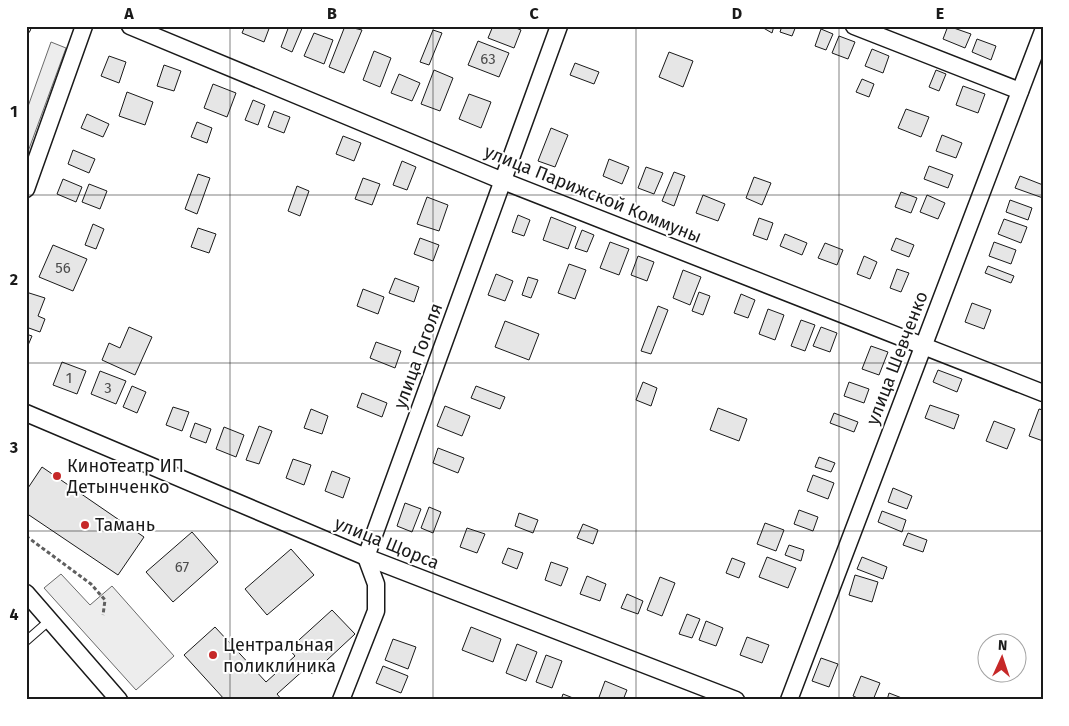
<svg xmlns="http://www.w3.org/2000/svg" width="1069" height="726" viewBox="0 0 1069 726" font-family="'Fira Sans',sans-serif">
  <rect width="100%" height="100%" fill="#fff"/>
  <g fill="#ededed" stroke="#6a6a6a">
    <polygon points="51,42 66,48 26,157 26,112"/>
    <polygon points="61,574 90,605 112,586 174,656 136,690 44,588"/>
  </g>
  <g fill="#e6e6e6" stroke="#1a1a1a">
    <polygon points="245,26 270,26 264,42 242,33"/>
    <polygon points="289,26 303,26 292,52 281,47"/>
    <polygon points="345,26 362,30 344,73 329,67"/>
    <polygon points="493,26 511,26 521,30 514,48 488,38"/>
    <polygon points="760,26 774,26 772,33"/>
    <polygon points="782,26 796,26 792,36 780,32"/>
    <polygon points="948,26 971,34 965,48 943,39"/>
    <polygon points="821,29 833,34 826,50 815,46"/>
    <polygon points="433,30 442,33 429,65 420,62"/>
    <polygon points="314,33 333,40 324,64 304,56"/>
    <polygon points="839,36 855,42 848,59 832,53"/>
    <polygon points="977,39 996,46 991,60 972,52"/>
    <polygon points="478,41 509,53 499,77 468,65"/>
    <polygon points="872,49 889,56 883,73 865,66"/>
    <polygon points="374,51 391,58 380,87 363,80"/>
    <polygon points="669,52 693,61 683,87 659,77"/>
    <polygon points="109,56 126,62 119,83 101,76"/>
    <polygon points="575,63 599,72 594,84 570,75"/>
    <polygon points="164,65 181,71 174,91 157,86"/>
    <polygon points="434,70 453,78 440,111 421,104"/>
    <polygon points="936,70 946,74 939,91 929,87"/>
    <polygon points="399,74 420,83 412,101 391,93"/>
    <polygon points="862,79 874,84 869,97 856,92"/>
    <polygon points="213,84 236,93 227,117 204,108"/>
    <polygon points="963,86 985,94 978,113 956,105"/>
    <polygon points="127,92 153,102 145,125 119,116"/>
    <polygon points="469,94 491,102 481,128 459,119"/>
    <polygon points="253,100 265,105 258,125 245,120"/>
    <polygon points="906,109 929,117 921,137 898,128"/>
    <polygon points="274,111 290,117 284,133 268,127"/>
    <polygon points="87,114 109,124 103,137 81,128"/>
    <polygon points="197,122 212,128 207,143 191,137"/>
    <polygon points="551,128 568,135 555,167 538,161"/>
    <polygon points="942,135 962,143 956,158 936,151"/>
    <polygon points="343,136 361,143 354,161 336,154"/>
    <polygon points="73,150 95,159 89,173 68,164"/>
    <polygon points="609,159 629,167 622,184 603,176"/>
    <polygon points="402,161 416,167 407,190 393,185"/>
    <polygon points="929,166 953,175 948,188 924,179"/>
    <polygon points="646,167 663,173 654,194 638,188"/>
    <polygon points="674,172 685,176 674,206 662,201"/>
    <polygon points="198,174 210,178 197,214 185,209"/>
    <polygon points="1020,176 1043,185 1043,198 1015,188"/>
    <polygon points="754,177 771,183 762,205 746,198"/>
    <polygon points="363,178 380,184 372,205 355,199"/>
    <polygon points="63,179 82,187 76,202 57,194"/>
    <polygon points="89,184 107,191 100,209 82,202"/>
    <polygon points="297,186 309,191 300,216 288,211"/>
    <polygon points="901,192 917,198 911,213 895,207"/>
    <polygon points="703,195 725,204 718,221 696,213"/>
    <polygon points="927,195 945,203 938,219 920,212"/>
    <polygon points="427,197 448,205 439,231 417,224"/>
    <polygon points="1010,200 1032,208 1028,220 1006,212"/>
    <polygon points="518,215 530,220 524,236 512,232"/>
    <polygon points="551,217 576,227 568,249 543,240"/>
    <polygon points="759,218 773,223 767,240 753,235"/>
    <polygon points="1004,219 1027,227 1021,243 998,234"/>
    <polygon points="93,224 104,229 96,249 85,245"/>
    <polygon points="198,228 216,234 209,253 191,247"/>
    <polygon points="582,230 594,235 587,252 575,248"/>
    <polygon points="785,234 807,243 802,255 780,246"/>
    <polygon points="420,238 439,245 433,261 414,254"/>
    <polygon points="896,238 914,245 909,257 891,250"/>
    <polygon points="610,242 629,249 619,275 600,268"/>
    <polygon points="994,242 1016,250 1011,264 989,256"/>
    <polygon points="825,243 843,250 837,265 818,258"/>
    <polygon points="53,245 87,259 73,291 39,277"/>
    <polygon points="638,256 654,262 647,281 631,275"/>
    <polygon points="864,256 877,262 870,279 857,274"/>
    <polygon points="569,264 586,270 575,299 558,293"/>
    <polygon points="988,266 1014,276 1011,283 985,273"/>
    <polygon points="897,269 909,273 901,292 890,288"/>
    <polygon points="683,270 701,277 690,305 673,298"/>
    <polygon points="496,274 513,281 505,301 488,295"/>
    <polygon points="528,277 538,280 531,298 522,295"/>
    <polygon points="395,278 419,287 414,302 389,293"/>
    <polygon points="363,289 384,297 378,314 357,306"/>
    <polygon points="26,292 45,298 38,316 45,319 40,332 26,327"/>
    <polygon points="699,292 710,296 703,315 692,311"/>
    <polygon points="741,294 755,300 748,318 734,313"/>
    <polygon points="972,303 991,310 984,329 965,322"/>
    <polygon points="658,306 668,310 651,354 641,351"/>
    <polygon points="768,309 784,315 775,340 759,334"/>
    <polygon points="801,320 815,325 805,351 791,346"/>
    <polygon points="505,321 539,334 529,360 495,347"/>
    <polygon points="129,327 152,337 135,375 102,360 109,343 120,348"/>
    <polygon points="821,327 837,333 830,352 813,346"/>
    <polygon points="26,334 32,336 26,350"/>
    <polygon points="376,342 401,351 395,368 370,358"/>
    <polygon points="871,346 888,352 879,375 862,369"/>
    <polygon points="62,362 86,371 77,394 53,385"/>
    <polygon points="938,370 962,379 957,392 933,382"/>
    <polygon points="100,371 126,381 116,404 91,394"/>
    <polygon points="643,382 657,388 651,406 636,400"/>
    <polygon points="849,382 869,389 864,403 844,396"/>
    <polygon points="132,386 146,392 137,413 123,407"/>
    <polygon points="476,386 505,397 500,409 471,398"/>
    <polygon points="362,393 387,403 382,417 357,407"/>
    <polygon points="930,405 959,415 954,429 925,418"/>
    <polygon points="445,406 470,416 462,436 437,426"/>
    <polygon points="173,407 189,412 182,431 166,425"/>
    <polygon points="718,408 747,419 739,441 710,430"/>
    <polygon points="311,409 328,416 322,434 304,428"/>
    <polygon points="1039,409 1043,410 1043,441 1029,436"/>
    <polygon points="834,413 858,422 854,432 830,423"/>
    <polygon points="994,421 1015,429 1007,449 986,441"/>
    <polygon points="195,423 211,429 206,443 190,437"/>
    <polygon points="259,426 272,431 259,464 246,460"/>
    <polygon points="224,427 244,435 236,457 216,449"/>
    <polygon points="438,448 464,458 458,473 433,463"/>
    <polygon points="819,457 835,463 831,472 815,467"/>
    <polygon points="293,459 311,465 304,485 286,478"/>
    <polygon points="42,467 144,537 118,575 26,513 26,491"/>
    <polygon points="332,471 350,478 343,498 325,491"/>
    <polygon points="813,475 834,483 828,499 807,491"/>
    <polygon points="893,488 912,496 907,509 888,502"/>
    <polygon points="405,503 421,509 412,532 397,526"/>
    <polygon points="429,507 441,512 433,533 421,528"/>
    <polygon points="799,510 818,517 813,531 794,524"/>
    <polygon points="882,511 906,520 902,532 878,522"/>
    <polygon points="519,513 538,520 533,533 515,526"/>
    <polygon points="765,523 784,530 776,551 757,544"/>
    <polygon points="583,524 598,530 593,544 577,538"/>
    <polygon points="467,528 485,534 477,553 460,547"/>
    <polygon points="192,532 218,562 173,602 146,572"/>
    <polygon points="908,533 927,540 923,552 903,545"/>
    <polygon points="789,545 804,550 801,561 785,555"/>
    <polygon points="508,548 523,553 517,569 502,563"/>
    <polygon points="291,549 314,575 267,615 245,589"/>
    <polygon points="767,557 796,568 788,588 759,577"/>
    <polygon points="862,557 887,567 883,579 857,569"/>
    <polygon points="732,558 745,563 739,578 726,573"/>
    <polygon points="551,562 568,568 561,586 545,580"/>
    <polygon points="855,575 878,582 872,602 849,595"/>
    <polygon points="587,576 606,584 600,601 580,594"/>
    <polygon points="660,577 675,583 662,616 647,610"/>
    <polygon points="627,594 643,601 638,614 621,608"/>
    <polygon points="332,610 355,634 312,674 306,668 277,694 282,700 225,700 184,655 215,627 266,682 295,656 289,649"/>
    <polygon points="687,614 700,619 692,638 679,634"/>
    <polygon points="706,621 723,628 716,646 699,640"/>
    <polygon points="471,627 501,639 493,662 462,650"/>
    <polygon points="747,637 769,645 762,663 740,655"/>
    <polygon points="393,639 416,647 408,669 385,660"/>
    <polygon points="517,644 537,652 526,681 506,673"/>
    <polygon points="546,655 562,661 552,688 536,682"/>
    <polygon points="821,658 838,664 829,687 812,681"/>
    <polygon points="383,666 408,676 401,693 376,683"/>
    <polygon points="861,676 880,683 873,700 862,700 853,696"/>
    <polygon points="605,681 627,690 623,700 598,700"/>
    <polygon points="889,693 907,700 887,700"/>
    <polygon points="563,694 578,700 561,700"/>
  </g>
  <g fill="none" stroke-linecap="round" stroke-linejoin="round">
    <g stroke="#1a1a1a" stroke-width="10">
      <g id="lane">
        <polyline points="26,29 27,26"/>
        <polyline points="26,641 50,620"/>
      </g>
    </g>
    <g stroke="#1a1a1a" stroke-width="19">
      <g id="street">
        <polyline points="130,26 503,181 1043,393"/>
        <polyline points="854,26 1020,91"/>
        <polyline points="26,189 84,26"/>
        <polyline points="26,413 366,557 736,700"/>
        <polyline points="26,593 119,700"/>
        <polyline points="341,700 376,611 376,584 366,557 559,26"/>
        <polyline points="789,700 1043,31"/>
      </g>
    </g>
    <polyline stroke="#5f5f5f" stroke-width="3" stroke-dasharray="4 2.5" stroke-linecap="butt" points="26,536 91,584 105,600 103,615"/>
    <use href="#lane" stroke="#fff" stroke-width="8"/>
    <use href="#street" stroke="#fff" stroke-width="16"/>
  </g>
  <path fill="none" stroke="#1a1a1a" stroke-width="1" stroke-opacity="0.55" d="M230,26V700M433,26V700M636,26V700M839,26V700M26,195H1043M26,363H1043M26,531H1043"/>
  <g fill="#c62828" stroke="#fff" stroke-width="2">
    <circle cx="57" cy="476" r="5"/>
    <circle cx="85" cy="525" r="5"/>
    <circle cx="213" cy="655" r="5"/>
  </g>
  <g text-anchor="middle" stroke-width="4" stroke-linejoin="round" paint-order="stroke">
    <g font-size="15" fill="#4d4d4d">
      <text x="488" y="64">63</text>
      <text x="63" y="273">56</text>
      <text x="69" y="383">1</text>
      <text x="108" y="393">3</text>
      <text x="182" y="572">67</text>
    </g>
    <g font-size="18" fill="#1a1a1a" stroke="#fff">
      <text transform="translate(593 194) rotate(22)" y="6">улица Парижской Коммуны</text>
      <text transform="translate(418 356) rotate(-70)" y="6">улица Гоголя</text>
      <text transform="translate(897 358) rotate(-69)" y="6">улица Шевченко</text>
      <text transform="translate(387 543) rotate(22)" y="6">улица Щорса</text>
    </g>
    <g font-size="18" fill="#1a1a1a" stroke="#fff" text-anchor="start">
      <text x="67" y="472">Кинотеатр ИП<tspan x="67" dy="21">Детынченко</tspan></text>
      <text x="95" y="531">Тамань</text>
      <text x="223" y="651">Центральная<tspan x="223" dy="21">поликлиника</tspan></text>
    </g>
  </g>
  <rect width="1069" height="726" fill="none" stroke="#ffffff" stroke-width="55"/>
  <g transform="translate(1002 658) rotate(3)"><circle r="24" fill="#ffffff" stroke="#a3a3a3"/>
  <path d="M0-4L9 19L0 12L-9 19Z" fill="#c62828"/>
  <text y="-8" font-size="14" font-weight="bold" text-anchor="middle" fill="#1a1a1a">N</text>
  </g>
  <rect x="28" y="28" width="1014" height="670" fill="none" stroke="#1a1a1a" stroke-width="2"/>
  <g font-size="16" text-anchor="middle" font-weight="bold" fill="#1a1a1a">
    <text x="129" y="19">A</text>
    <text x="332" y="19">B</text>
    <text x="534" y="19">C</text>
    <text x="737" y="19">D</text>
    <text x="940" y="19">E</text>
    <text x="14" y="117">1</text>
    <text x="14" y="285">2</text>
    <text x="14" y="453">3</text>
    <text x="14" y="620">4</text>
  </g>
</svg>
